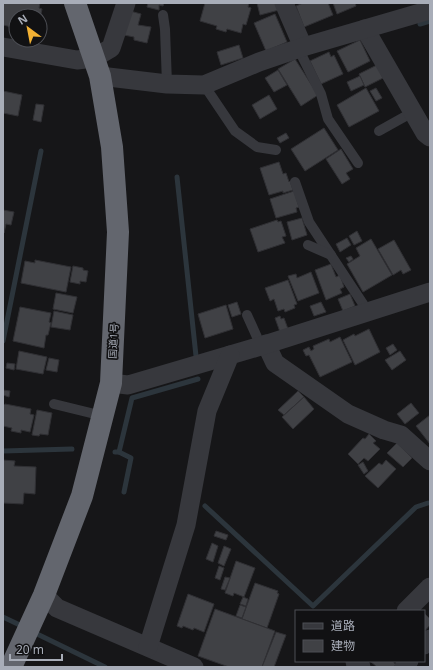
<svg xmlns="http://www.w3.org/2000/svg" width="433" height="670" viewBox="0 0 433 670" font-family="'Noto Sans','Noto Sans JP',sans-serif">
  <rect width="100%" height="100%" fill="#161618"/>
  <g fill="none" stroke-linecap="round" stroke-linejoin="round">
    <g stroke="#2c353c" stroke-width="5">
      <polyline points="420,24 430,21"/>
      <polyline points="177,177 196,356"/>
      <polyline points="3,341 41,151"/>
      <polyline points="3,451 72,449"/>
      <polyline points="115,452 119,452 131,458 124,492"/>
      <polyline points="119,452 132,398 198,379"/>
      <polyline points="205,506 313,606 416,507 428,503"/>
      <polyline points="3,617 24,627"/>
      <polyline points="33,632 105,667"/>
    </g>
  </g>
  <g fill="#404145" stroke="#303034">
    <polygon points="3,3 40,3 39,8 42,9 41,14 37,13 38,16 16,16 16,28 3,25"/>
    <polygon points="148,3 164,3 163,6 159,5 159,10 147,7"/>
    <polygon points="205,3 249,3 248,7 251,8 246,25 243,24 241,33 227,29 226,32 216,29 217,26 200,21"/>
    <polygon points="257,3 277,3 279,10 260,15"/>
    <polygon points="303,3 328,3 333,15 304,27 296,6"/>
    <polygon points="333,3 355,3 356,6 337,14"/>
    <polygon points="130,11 141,14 138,25 151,27 147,43 134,40 134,37 124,35"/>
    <polygon points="275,14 287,42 266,51 254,23"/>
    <polygon points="360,40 370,61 348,72 337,51"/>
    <polygon points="239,45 243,58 221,65 217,52"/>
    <polygon points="329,52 331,57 334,55 343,74 321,84 310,61"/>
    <polygon points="295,59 318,95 301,106 278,69"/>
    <polygon points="377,65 383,78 365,87 359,74"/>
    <polygon points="278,70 287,85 274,92 265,78"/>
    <polygon points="360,76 364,85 351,91 347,82"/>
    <polygon points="366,88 379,111 349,127 337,105"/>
    <polygon points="376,88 382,98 376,101 370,91"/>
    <polygon points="3,91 22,95 18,116 3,113"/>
    <polygon points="269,95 277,109 260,119 252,105"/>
    <polygon points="36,104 44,105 41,122 33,120"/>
    <polygon points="324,128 338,150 305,171 291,149"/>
    <polygon points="286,133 289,138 280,143 277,138"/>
    <polygon points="341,149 353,169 346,173 350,179 342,184 326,159"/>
    <polygon points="279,162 283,174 286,173 289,182 290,181 293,190 283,193 283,191 269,195 260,168"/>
    <polygon points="294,191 299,207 296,208 297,212 276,218 270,199"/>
    <polygon points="3,210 14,212 11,225 6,224 4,233"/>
    <polygon points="302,218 307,235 292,240 287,222"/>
    <polygon points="277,220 278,222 281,221 286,236 282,237 285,243 258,252 250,229"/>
    <polygon points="357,231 362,241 354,245 349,236"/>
    <polygon points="347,238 351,245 340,252 336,244"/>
    <polygon points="371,239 392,275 363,292 347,264 360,256 356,248"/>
    <polygon points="394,240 411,270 403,274 401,270 393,275 378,249"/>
    <polygon points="351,256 353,259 349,262 346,258"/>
    <polygon points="35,260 71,267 66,292 21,283 25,261 35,263"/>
    <polygon points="331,264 336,277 340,275 344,287 340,289 342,293 326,300 315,270"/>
    <polygon points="73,266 83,268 83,270 88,271 86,282 80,281 80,284 70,282"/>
    <polygon points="311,272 319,293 298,301 288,276 296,274 297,278"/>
    <polygon points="288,280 297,304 294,305 295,308 285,312 284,309 278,311 274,299 270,301 265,288"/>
    <polygon points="56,293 77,297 73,313 53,309"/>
    <polygon points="350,294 355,306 343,311 338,299"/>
    <polygon points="237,302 241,314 232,317 228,305"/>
    <polygon points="321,302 326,312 314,316 310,306"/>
    <polygon points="226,305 233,329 205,338 198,314"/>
    <polygon points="20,307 51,313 49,322 51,323 48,335 46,335 44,348 13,341"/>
    <polygon points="54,311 73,315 70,330 51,327"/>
    <polygon points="280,316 281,319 284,318 288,329 280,332 275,318"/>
    <polygon points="369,329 380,352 355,365 343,340 354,334 355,336"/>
    <polygon points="340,337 352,362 320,377 309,355 306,356 303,350 309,347 311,351 314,349 313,346 329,339 330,342"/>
    <polygon points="393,344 397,350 390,355 386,348"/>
    <polygon points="19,351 47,357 43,374 16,369"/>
    <polygon points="400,351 406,360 392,370 385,360"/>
    <polygon points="49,358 59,360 57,372 46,370"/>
    <polygon points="7,363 15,364 14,370 6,368"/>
    <polygon points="3,390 10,391 9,397 3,395"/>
    <polygon points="298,391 304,397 284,415 278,410"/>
    <polygon points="304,397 314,409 293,429 282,417"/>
    <polygon points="411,403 419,413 405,424 397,414"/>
    <polygon points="5,404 31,409 30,414 34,415 30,432 21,430 21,433 11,431 12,428 3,426 3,406"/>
    <polygon points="37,410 52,413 48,435 40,434 39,436 32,435"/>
    <polygon points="430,415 430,444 416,426"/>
    <polygon points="369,434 376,441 373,443 380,449 368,461 364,458 358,464 348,454 363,438 365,439"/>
    <polygon points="397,443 412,458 403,467 387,453"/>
    <polygon points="3,460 15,461 14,466 36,467 35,494 24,493 23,504 3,503"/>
    <polygon points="386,460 396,469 378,488 365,476 379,463 382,465"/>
    <polygon points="363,462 368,471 364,474 358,465"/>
    <polygon points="216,531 228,535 226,540 214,536"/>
    <polygon points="212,543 218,546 213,562 206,559"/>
    <polygon points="224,546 231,549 224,566 218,563"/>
    <polygon points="236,561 255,568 244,597 234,593 233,596 225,593"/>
    <polygon points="219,566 224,568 220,580 215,578"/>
    <polygon points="225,577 230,578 225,590 221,589"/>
    <polygon points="255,583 278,591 277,593 279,594 267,628 242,619"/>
    <polygon points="188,594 214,604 204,632 194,628 193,630 183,626 182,628 177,626"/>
    <polygon points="243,597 248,599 246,606 240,604"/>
    <polygon points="240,605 246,607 242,618 236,616"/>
    <polygon points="215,609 275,631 262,667 229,667 198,656"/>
    <polygon points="424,613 430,619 430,625 424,632"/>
    <polygon points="276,632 286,635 274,667 262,667"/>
    <polygon points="370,661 392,661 396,665 393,667 377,667"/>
  </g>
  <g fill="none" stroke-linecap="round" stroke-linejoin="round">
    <g stroke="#37383d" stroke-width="10">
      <polyline points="163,15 165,29 167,84"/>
      <polyline points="298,48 321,94 328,119 358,163"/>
      <polyline points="204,85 235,131 257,147 276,150"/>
      <polyline points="379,131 413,112"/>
      <polyline points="295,182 309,222 369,313"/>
      <polyline points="308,245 331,255"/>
      <polyline points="247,315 261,346"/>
      <polyline points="54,404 103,416"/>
    </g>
    <g stroke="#37383d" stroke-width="19">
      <polyline points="284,3 303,47"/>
      <polyline points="365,29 425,133 430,137"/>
      <polyline points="3,47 77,60 94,58 111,48 126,3"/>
      <polyline points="100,76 167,84 204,85 259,62 303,47 430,10"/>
      <polyline points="266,344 275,363 348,414 384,430 401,435 430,461"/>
      <polyline points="111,383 128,385 261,346 430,292"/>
      <polyline points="44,595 57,608 194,667"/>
      <polyline points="406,611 430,587"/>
      <polyline points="424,645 430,639"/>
      <polyline points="148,647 186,525 207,411 230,355"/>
      <polyline points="356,661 355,662 361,667"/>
      <polyline points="404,667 409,661"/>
    </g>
    <polyline stroke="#63666e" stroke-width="22" points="11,667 44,595 82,496 111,383 118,232 112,147 100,76 75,3"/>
  </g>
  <g text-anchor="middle" stroke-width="3.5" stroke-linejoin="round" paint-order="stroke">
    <g font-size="10" fill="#a8adb8" stroke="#111113">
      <text transform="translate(113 341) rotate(-87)" y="4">国道1号</text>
    </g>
  </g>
  <rect width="433" height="670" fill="none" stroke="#a8adb8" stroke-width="8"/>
  <rect x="295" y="610" width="130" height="52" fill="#111113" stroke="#4d4f55"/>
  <rect x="303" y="623" width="20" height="6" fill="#37383d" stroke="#4d4f55"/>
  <text x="331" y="630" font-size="12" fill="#a8adb8">道路</text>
  <rect x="303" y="640" width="20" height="12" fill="#404145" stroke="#4d4f55"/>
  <text x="331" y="650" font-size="12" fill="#a8adb8">建物</text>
  <g transform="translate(28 28) rotate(328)"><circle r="19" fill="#111113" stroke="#4d4f55"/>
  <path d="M0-3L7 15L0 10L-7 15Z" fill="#f2b134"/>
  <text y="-6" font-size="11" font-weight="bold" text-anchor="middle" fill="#a8adb8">N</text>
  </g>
  <path d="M10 654v6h52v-6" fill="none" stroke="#a8adb8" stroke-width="2"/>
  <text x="16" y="654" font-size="12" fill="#a8adb8" stroke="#111113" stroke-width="3" paint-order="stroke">20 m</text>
</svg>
